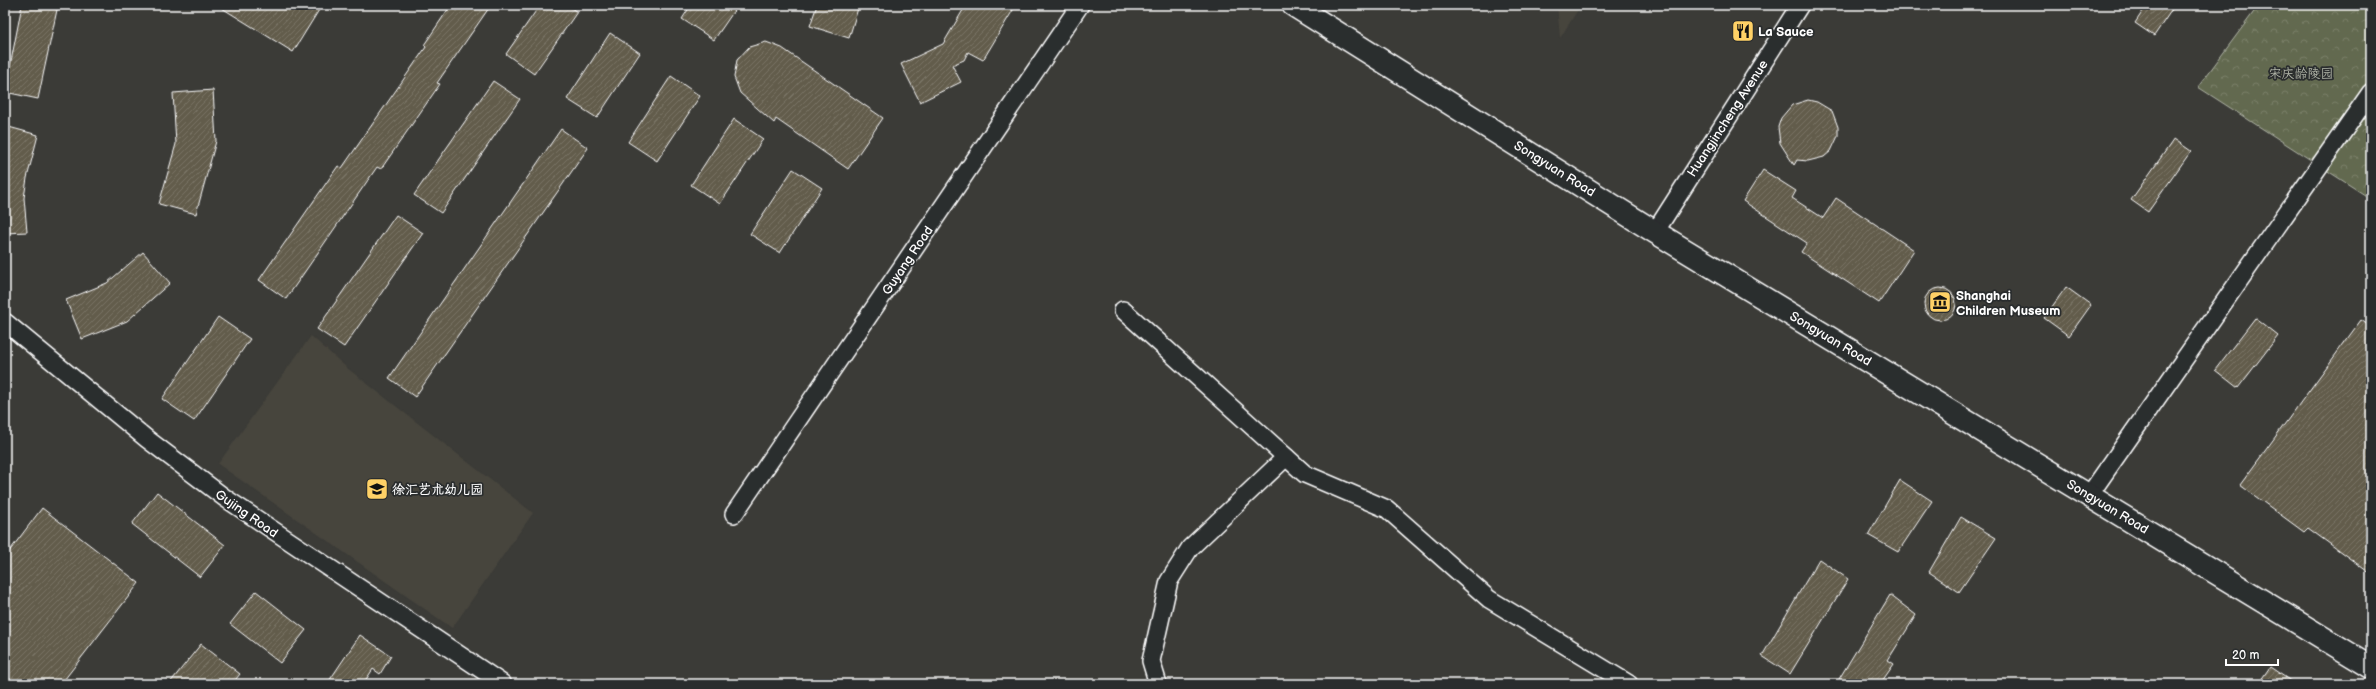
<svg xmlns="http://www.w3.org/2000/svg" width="2376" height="689" viewBox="0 0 2376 689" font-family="'Balsamiq Sans','LXGW WenKai TC',sans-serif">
  <defs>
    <pattern id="park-crowns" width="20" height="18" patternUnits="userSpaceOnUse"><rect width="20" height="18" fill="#62694f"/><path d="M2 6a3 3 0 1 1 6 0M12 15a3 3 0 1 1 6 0" fill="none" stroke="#7a8069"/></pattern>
    <pattern id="building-hatch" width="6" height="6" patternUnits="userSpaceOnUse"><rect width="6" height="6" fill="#625b4b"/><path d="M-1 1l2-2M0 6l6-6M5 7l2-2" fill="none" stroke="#7a7466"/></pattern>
  </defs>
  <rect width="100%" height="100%" fill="#3b3b37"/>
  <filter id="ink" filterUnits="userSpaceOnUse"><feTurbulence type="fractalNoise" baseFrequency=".025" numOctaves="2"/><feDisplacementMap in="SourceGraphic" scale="8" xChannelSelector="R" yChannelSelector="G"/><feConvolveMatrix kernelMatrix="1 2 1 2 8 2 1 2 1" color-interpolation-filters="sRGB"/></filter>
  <g filter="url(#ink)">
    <g fill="#47453d">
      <polygon points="1557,5 1581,5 1560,38"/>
      <polygon points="311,336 347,368 533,513 452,628 218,464"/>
    </g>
    <polygon fill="url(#park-crowns)" stroke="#b0b4a7" points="2259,5 2371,5 2371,199 2198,87"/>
    <g fill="url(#building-hatch)" stroke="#fff">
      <polygon points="22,5 58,5 38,99 5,92"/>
      <polygon points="217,5 322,5 293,52"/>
      <polygon points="451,5 491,5 437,83 440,84 381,169 377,167 286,299 259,280 338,166 342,168 426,47 424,45"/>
      <polygon points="540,5 567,5 577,12 534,74 506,54"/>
      <polygon points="691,5 738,5 714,40 682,19"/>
      <polygon points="817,5 859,5 849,38 810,26"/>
      <polygon points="966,5 1016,5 983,60 968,52 964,60 952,65 961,82 920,102 901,64 943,44"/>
      <polygon points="2147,5 2175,5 2154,36 2135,23"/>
      <polygon points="610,33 640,53 597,118 567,99"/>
      <polygon points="766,42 782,48 883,118 848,169 776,119 774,123 740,93 734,77 737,60 749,47"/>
      <polygon points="671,76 700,96 657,161 628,142"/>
      <polygon points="493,81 520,99 441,213 414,195"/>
      <polygon points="213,90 216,141 196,214 159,204 176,144 173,93"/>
      <polygon points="1808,100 1817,102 1832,111 1838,127 1838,136 1831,151 1824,157 1808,161 1797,160 1794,165 1780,143 1778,127 1781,118 1792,105"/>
      <polygon points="734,119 763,139 720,204 691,185"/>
      <polygon points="5,126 38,135 27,178 24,198 27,232 5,233"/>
      <polygon points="561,129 588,148 415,397 389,378"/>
      <polygon points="2174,139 2191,151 2148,212 2131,200"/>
      <polygon points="793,169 822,188 780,253 750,234"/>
      <polygon points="1763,170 1796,191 1792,198 1823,218 1836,198 1914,250 1879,303 1801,252 1807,243 1743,201"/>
      <polygon points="396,215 423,233 344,347 317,329"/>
      <polygon points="143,252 170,283 127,321 82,339 66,300 107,283"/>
      <polygon points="2066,287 2091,305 2069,336 2044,318"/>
      <circle cx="1940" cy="304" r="16"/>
      <polygon points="218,317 250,339 194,421 162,399"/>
      <polygon points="2255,318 2278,336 2238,388 2215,370"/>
      <polygon points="2361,320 2371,327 2371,574 2308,528 2304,532 2240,485"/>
      <polygon points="1900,480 1932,501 1898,552 1868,535"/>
      <polygon points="157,492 225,545 200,577 132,524"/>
      <polygon points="42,508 139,583 61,684 5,684 5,557"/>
      <polygon points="1961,517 1996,538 1959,592 1929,572"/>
      <polygon points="1819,559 1848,579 1790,674 1762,656"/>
      <polygon points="256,591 306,630 280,663 230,624"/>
      <polygon points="1890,595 1916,615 1888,660 1894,664 1880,684 1836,684"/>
      <polygon points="360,635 391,656 380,674 373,669 363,684 327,684"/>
      <polygon points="201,644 240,674 232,684 169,684"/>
      <polygon points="2270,667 2295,684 2258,684"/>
    </g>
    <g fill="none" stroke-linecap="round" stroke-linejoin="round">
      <g stroke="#fff" stroke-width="20">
        <g id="minor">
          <polyline points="1655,232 1800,5"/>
          <polyline points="1123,310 1305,474 1387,509 1489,599 1629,684"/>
          <polyline points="5,322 147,439 225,498 503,684"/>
          <polyline points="2090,494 2371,92"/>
          <polyline points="734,514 1080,5"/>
          <polyline points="1158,684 1151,661 1169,581 1190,548 1286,457"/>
        </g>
      </g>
      <g stroke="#fff" stroke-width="25">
        <polyline id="major" points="1293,5 1655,232 2371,667"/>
      </g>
      <use href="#minor" stroke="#2a2d2e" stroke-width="17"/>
      <use href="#major" stroke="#2a2d2e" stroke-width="22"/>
    </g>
  </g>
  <defs>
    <g id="restaurant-square" transform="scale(1.15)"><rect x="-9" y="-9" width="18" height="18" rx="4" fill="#ffd166" stroke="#2a2d2e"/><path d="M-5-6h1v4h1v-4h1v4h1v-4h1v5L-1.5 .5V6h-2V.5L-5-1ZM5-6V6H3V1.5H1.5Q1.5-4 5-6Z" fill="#111"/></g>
    <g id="museum-square" transform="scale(1.15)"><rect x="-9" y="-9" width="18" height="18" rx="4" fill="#ffd166" stroke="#2a2d2e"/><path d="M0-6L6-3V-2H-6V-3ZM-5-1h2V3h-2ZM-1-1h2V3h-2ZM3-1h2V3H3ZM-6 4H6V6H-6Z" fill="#111"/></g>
    <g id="school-square" transform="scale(1.15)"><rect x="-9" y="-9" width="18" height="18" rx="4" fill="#ffd166" stroke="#2a2d2e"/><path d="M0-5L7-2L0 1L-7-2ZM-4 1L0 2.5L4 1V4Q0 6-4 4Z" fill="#111"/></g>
  </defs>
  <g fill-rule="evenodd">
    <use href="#restaurant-square" x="1743" y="31"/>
    <use href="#museum-square" x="1940" y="302"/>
    <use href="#school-square" x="377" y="489"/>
  </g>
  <g text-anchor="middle" stroke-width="3.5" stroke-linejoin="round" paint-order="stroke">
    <g font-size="13" font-weight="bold" fill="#fff" stroke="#2a2d2e" text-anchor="start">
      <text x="1758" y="36">La Sauce</text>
      <text x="1956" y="300">Shanghai<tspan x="1956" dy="15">Children Museum</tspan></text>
      <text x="392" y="494">徐汇艺术幼儿园</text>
    </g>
    <g font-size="13" fill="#b0b4a7" stroke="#2a2d2e">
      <text x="2301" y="78">宋庆龄陵园</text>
    </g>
    <g font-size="13" fill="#fff" stroke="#2a2d2e">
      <text transform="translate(1727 118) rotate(-57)" y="5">Huangjincheng Avenue</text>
      <text transform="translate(1555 168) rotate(32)" y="5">Songyuan Road</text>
      <text transform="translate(907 260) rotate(-56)" y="5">Guyang Road</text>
      <text transform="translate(1831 338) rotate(31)" y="5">Songyuan Road</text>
      <text transform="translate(2108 506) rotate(31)" y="5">Songyuan Road</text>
      <text transform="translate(247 513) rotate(35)" y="5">Gujing Road</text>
    </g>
  </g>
  <rect width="2376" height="689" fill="none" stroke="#2a2d2e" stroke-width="20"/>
  <rect x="10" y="10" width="2356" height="669" fill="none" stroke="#fff" stroke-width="1.5" filter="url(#ink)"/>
  <path d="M2226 659v6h52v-6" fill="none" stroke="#ffffff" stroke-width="2"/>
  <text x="2232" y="659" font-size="12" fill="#ffffff" stroke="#2a2d2e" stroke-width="3" paint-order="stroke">20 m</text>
</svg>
